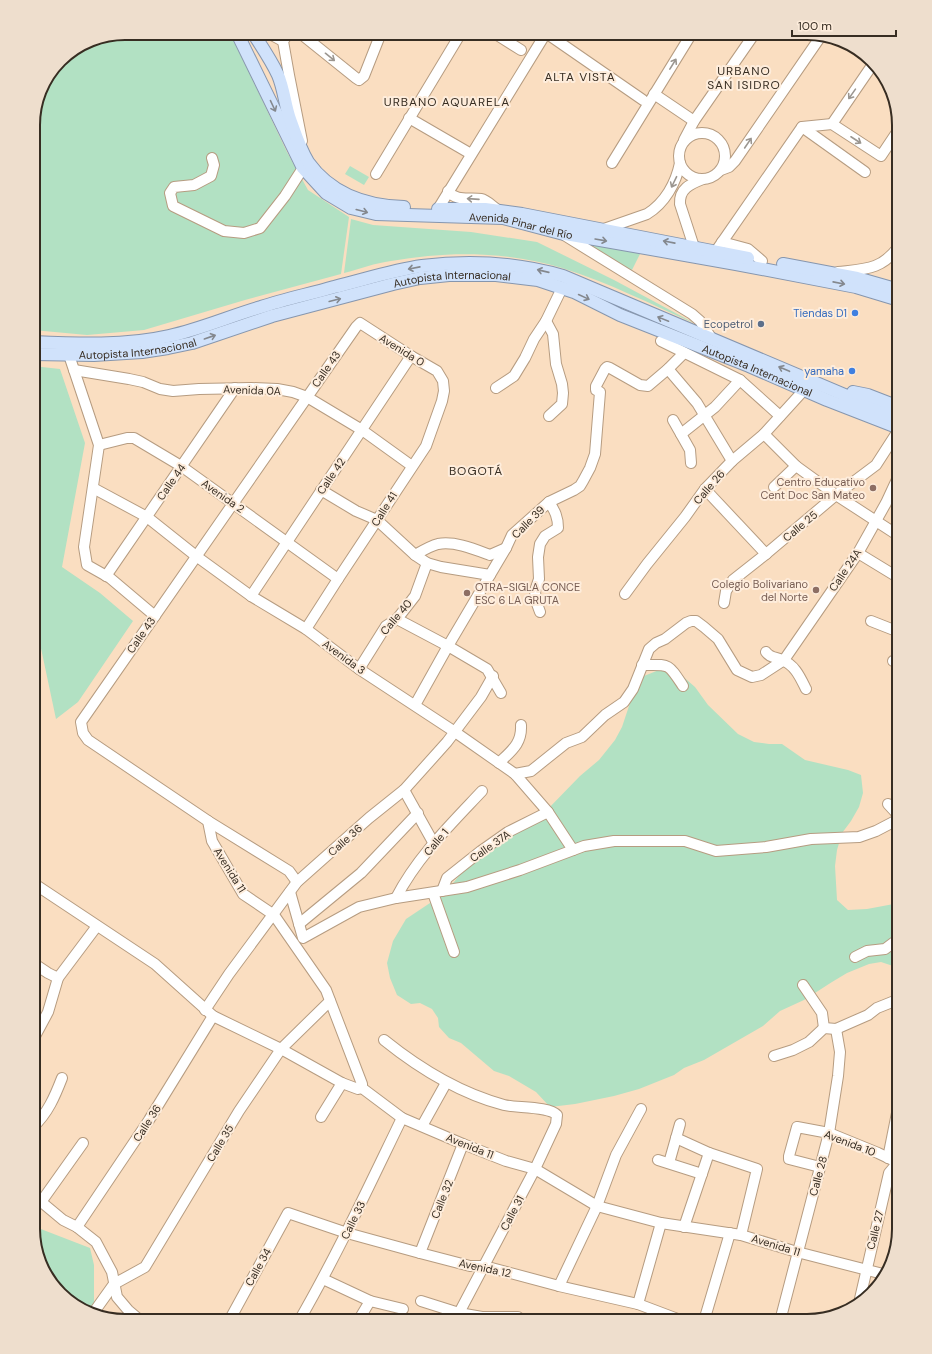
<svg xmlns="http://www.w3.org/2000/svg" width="932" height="1354" viewBox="0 0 932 1354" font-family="'DM Sans',sans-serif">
  <rect width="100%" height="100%" fill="#fadec1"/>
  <g fill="#b2e1c3">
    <polygon points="125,33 230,33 287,152 308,190 349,217 341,274 245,300 144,330 87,335 33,330 33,119 40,90 60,60 90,40"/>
    <polygon points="350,166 369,177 364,185 345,174"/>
    <path d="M351,219L373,225L471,232L537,242L614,280L696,324C652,305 608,282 562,268C507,251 447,251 391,261C375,263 360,269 344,273Z"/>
    <polygon points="578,239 641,252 631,272"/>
    <polygon points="33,366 60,369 85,443 62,567 100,593 133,621 78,702 56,719 35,620 33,619"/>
    <polygon points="664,668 680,674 695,687 708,705 738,734 754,742 769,744 782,744 805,760 848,770 861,775 863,793 859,807 851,821 842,833 837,850 835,866 837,900 848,910 867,909 899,903 899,972 893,966 881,962 869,964 847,973 832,982 804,1000 780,1011 763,1026 704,1060 684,1068 674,1075 639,1089 614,1096 575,1104 550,1107 536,1092 509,1076 494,1071 461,1043 449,1038 439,1027 438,1018 432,1009 420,1003 411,1004 397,995 390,978 387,963 393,941 406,919 430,903 454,882 469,863 546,811 580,776 599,760 615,740 622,727 634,691 644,676"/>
    <polygon points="33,1226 90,1248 94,1265 94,1302 102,1315 74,1306 45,1275"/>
  </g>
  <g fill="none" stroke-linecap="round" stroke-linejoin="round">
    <g stroke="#b69c81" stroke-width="12">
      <g id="minor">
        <polyline points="268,33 283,41"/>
        <polyline points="289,33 283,41 289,75 302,141"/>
        <polyline points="300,33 356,78 359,80 364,76 381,33"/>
        <polyline points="494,33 521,50"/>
        <polyline points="546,33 643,100"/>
        <polyline points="654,94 694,121"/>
        <polyline points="409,118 471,154"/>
        <polyline points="832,124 873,64"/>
        <polyline points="802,127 865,172"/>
        <circle cx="702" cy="156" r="23"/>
        <polyline points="684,140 694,121 755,33"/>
        <polyline points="212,158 214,165 211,176 194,185 174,187 170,193 173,206 224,231 244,233 260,228 285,196 303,168"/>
        <polyline points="612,163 692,33"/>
        <polyline points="721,170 729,167 735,161 821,36"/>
        <polyline points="376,174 461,33"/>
        <path d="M448,191C456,202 470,197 481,199C487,200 493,207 498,210"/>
        <polyline points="438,209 546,33"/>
        <path d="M604,229L647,214C665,203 676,183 680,163"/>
        <polyline points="564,235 692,314 700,321 712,339"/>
        <polyline points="722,242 748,249 762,261"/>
        <path d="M694,247L680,204C679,189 690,184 703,179"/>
        <polyline points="716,251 802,127 832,124 881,156 899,129"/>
        <path d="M838,272C865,269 882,270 899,246"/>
        <polyline points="546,321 553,334 556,364 562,384 563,393 562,404 549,416"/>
        <polyline points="661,341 740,380 780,416"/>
        <polyline points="69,355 99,445 84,547 87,565 110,578 155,616"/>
        <polyline points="668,369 697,403 732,461"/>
        <polyline points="74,370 129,379 143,382 160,389 173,391 199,389 251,388 277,389 293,392 307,397 362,430 412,466"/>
        <polyline points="496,388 514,376 525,358 534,339 546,321 562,288"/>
        <polyline points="673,420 690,450 691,463"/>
        <polyline points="681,434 715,407 740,380"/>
        <polyline points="764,434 796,466 836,495 899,536"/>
        <polyline points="99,445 127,438 134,438 181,466 338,579"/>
        <polyline points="774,487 796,466"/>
        <polyline points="93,488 147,517 196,556 251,596 306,629 359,669 455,732 515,774 548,812 573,850"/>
        <polyline points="705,489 766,554"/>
        <polyline points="321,490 356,511 377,520 415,555 427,563 441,567 490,575"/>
        <polyline points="858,553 899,578"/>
        <path d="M415,555C422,551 430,546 438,544C455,541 474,549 490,555L506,548"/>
        <polyline points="106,576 235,388"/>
        <polyline points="625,594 647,564 685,517 705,489 732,461 764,434 804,390"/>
        <polyline points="251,596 411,356"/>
        <polyline points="724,603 726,591 733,580 766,554 836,495 876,465 896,434"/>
        <path d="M540,612L536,601L535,591L539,579L538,557L540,544L545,536L558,528C558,517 555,511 549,502"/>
        <polyline points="397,619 448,646 487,669 501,693"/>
        <polyline points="871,621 899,632"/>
        <path d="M766,652C770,658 776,657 782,660C795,665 800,677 806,689"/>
        <polyline points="893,661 899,662"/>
        <path d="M642,665C670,665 667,662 683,686"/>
        <polyline points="359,669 386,626 397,619 415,596 427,563"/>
        <polyline points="415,705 448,646 506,548 512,535 549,502 574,490 580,486 583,481 590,468 595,454 600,392 596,390 596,386 605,369 607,367 610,368 640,385 648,386 668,369 684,353"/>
        <path d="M499,763C511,751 522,744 521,725"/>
        <polyline points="515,774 531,771 566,743 582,737 605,715 624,702 633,689 649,649 656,643 665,639 686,623 691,621 696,621 704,627 718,639 737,670 752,677 761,675 784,660 858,553 886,503 899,475"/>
        <polyline points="404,790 433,842"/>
        <polyline points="888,804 899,816"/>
        <polyline points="208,821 212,841 243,894 274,915 326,990 362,1084 362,1088 402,1118 463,1144 506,1161 535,1169 597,1206 661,1223 741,1235 797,1252 887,1275"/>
        <polyline points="297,882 289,871 208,821 88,740 83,733 81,722 356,327 360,323 411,356 437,371 443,381 444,391 442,401 426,446 338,579 306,629"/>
        <polyline points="33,883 155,964 213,1016 281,1049 342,1083 358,1089 362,1088"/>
        <polyline points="442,891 447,878 481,851 508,832 548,812"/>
        <polyline points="290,892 303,938 359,907 396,898 467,887 520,870 584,846 614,841 685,841 716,851 766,847 811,839 859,837 876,831 899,819"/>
        <polyline points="433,893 454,952"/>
        <path d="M396,898C417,857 451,824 482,791"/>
        <polyline points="299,924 361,873 418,813"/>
        <polyline points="855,957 867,951 885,949 893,943 899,942"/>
        <polyline points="33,963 48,973 58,978"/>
        <polyline points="803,985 822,1013 824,1028"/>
        <polyline points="899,1009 897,1000 899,991"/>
        <polyline points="205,1010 229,974 297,882 369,818 404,790 447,742 481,697 493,676"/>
        <polyline points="33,1040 48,1012 58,978 97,926"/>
        <path d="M384,1040C420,1069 459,1093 504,1105C516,1108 549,1106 557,1115L556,1124L535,1169L459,1313"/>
        <polyline points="774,1056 793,1050 809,1042 824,1028 836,1029 868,1015 877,1008 897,1000"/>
        <polyline points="321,1117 342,1083"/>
        <polyline points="422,1126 446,1083"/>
        <path d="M33,1127C48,1113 55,1096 62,1078"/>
        <polyline points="676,1138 709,1153 757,1169 741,1235"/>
        <polyline points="888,1158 899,1103"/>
        <polyline points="658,1160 702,1174"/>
        <polyline points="669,1163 680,1124"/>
        <polyline points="820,1167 789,1159 789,1156 797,1127 829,1133 878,1153 899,1163"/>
        <polyline points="33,1195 63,1220 77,1227 96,1242 112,1272 117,1297 128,1310 141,1321"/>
        <polyline points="41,1202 83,1143"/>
        <polyline points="77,1227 149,1120 213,1016"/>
        <polyline points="684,1227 709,1153"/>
        <polyline points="420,1253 463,1144"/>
        <polyline points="323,1279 370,1301 403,1309"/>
        <polyline points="559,1286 597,1206 616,1155 641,1109"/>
        <polyline points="421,1301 459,1313 482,1317 518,1317"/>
        <polyline points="859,1303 889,1173 899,1161"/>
        <polyline points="638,1304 661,1223"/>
        <polyline points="94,1312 114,1284 145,1267 239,1111 281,1049 330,1001"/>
        <polyline points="229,1321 288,1213 347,1233 420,1253 470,1266 484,1266 559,1286 638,1304 683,1321"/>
        <path d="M299,1321C337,1255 369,1186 402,1118"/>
        <polyline points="358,1321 370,1301"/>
        <polyline points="704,1321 730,1233"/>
        <polyline points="780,1321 829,1133 838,1076 840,1052 836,1029"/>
      </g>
    </g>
    <g stroke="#8696ae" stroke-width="14">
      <g id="major">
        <path id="s1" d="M237,33L303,168L326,193L351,208L376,214L503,218L560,233L736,264L856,287L899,300"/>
        <path d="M253,33C262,47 271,60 278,75C284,89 285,105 290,119C295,133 300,149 308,162C331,194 366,206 404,207"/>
        <polyline points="438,209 485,209 522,214 748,258"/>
        <polyline points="783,264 857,278 899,290"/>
        <path d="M33,342C78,344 125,346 169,336C201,329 230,316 261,307C285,299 310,294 334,287C363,280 393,270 422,266C469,260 518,263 563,276L899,418"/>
        <path id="s2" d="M33,354L94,355L142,352L168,348L192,343L272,316L393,284L420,278L449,275H496L538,280L574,292L620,315L749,366L827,400L899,428"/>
        <polyline points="853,392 868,395 899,407"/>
      </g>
    </g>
    <use href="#minor" stroke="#fff" stroke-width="10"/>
    <use href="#major" stroke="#d0e2fb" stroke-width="12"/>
  </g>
  <defs><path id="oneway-shaft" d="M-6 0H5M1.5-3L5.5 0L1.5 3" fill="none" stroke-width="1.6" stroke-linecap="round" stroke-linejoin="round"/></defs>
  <g stroke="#9b9690">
    <use href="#oneway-shaft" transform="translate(330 57) rotate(39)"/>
    <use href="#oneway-shaft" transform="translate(673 64) rotate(-58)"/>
    <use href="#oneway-shaft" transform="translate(852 94) rotate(125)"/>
    <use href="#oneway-shaft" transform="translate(856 140) rotate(33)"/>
    <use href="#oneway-shaft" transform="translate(748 143) rotate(-56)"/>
    <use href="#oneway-shaft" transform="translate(674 182) rotate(116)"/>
    <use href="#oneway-shaft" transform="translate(473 199) rotate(-176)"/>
  </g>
  <g stroke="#84888e">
    <use href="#oneway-shaft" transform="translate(273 106) rotate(65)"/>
    <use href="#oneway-shaft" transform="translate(362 211) rotate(15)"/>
    <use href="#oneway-shaft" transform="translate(601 240) rotate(10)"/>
    <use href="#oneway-shaft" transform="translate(669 242) rotate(-169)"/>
    <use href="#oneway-shaft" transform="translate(414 268) rotate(169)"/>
    <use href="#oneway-shaft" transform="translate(543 271) rotate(-167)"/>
    <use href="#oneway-shaft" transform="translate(839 283) rotate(11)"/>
    <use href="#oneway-shaft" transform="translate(584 297) rotate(25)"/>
    <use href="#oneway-shaft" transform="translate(335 300) rotate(-14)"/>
    <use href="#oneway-shaft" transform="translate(663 319) rotate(-158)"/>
    <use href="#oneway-shaft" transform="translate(210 337) rotate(-19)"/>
    <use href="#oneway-shaft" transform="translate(784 369) rotate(-157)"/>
  </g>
  <g fill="#3f7fe0" stroke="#feeddc" stroke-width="1.5">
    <circle cx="855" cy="313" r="4"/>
    <circle cx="852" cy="371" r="4"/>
  </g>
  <circle fill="#5c6f8a" stroke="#feeddc" stroke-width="1.5" cx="761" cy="324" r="4"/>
  <g fill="#8d6e63" stroke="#feeddc" stroke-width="1.5">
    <circle cx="873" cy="488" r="4"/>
    <circle cx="816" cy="590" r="4"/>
    <circle cx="467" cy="593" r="4"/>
  </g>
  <g text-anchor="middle" stroke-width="4" stroke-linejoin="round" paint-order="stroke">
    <g font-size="11" fill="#372d22" stroke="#feeddc">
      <text dy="4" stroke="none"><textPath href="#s1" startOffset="385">Avenida Pinar del Río</textPath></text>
      <text dy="4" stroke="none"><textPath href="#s2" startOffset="429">Autopista Internacional</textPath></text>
      <text dy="4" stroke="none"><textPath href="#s2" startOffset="105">Autopista Internacional</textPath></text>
      <text transform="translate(402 350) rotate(32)" y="4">Avenida 0</text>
      <text transform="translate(326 369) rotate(-55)" y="4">Calle 43</text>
      <text dy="4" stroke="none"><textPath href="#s2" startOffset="753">Autopista Internacional</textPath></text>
      <text transform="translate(252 390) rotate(2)" y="4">Avenida 0A</text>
      <text transform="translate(331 476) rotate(-56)" y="4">Calle 42</text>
      <text transform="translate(171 482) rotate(-55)" y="4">Calle 44</text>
      <text transform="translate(709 487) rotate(-49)" y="4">Calle 26</text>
      <text transform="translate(223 496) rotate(35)" y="4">Avenida 2</text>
      <text transform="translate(384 509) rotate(-58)" y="4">Calle 41</text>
      <text transform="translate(528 522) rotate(-45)" y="4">Calle 39</text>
      <text transform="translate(800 526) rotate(-40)" y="4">Calle 25</text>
      <text transform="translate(845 570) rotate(-56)" y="4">Calle 24A</text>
      <text transform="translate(396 617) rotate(-50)" y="4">Calle 40</text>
      <text transform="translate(141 635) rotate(-55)" y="4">Calle 43</text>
      <text transform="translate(344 657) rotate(36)" y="4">Avenida 3</text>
      <text transform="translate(345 840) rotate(-42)" y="4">Calle 36</text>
      <text transform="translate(436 842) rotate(-50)" y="4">Calle 1</text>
      <text transform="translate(490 846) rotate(-35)" y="4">Calle 37A</text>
      <text transform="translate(230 870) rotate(58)" y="4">Avenida 11</text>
      <text transform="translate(147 1123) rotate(-57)" y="4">Calle 36</text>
      <text transform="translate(220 1143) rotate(-59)" y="4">Calle 35</text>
      <text transform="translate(850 1143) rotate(21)" y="4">Avenida 10</text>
      <text transform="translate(470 1146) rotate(22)" y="4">Avenida 11</text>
      <text transform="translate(818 1176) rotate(-75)" y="4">Calle 28</text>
      <text transform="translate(442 1199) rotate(-68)" y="4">Calle 32</text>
      <text transform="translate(512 1213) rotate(-62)" y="4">Calle 31</text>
      <text transform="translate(353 1220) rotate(-64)" y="4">Calle 33</text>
      <text transform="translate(875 1230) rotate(-76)" y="4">Calle 27</text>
      <text transform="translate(776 1245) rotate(17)" y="4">Avenida 11</text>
      <text transform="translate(258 1267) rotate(-61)" y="4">Calle 34</text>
      <text transform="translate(485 1268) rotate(12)" y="4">Avenida 12</text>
    </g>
    <g font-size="11" fill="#366cbe" stroke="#feeddc" text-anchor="end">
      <text x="847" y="317">Tiendas D1</text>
      <text x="844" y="375">yamaha</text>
    </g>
    <g font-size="11" fill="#4e5e75" stroke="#feeddc" text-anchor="end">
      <text x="753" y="328">Ecopetrol</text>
    </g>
    <g font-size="11" fill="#785e54" stroke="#feeddc" text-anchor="end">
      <text x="865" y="486">Centro Educativo<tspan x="865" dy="13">Cent Doc San Mateo</tspan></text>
      <text x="808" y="588">Colegio Bolivariano<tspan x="808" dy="13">del Norte</tspan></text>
      <text x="475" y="591" text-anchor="start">OTRA-SIGLA CONCE<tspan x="475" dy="13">ESC 6 LA GRUTA</tspan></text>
    </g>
    <g font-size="12" letter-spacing="1" fill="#372d22" stroke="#feeddc">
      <text x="744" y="75">URBANO<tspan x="744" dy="14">SAN ISIDRO</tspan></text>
      <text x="580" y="81">ALTA VISTA</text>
      <text x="447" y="106">URBANO AQUARELA</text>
      <text x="476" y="475">BOGOTÁ</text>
    </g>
  </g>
  <path d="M0 0H932V1354H0ZM125 40H807A85 85 0 0 1 892 125V1229A85 85 0 0 1 807 1314H125A85 85 0 0 1 40 1229V125A85 85 0 0 1 125 40Z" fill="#eedecd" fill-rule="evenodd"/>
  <path fill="none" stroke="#372d22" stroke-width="2" d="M125 40H807A85 85 0 0 1 892 125V1229A85 85 0 0 1 807 1314H125A85 85 0 0 1 40 1229V125A85 85 0 0 1 125 40Z"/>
  <path d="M792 30v6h104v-6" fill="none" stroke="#372d22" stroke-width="2"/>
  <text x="798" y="30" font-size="12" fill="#372d22" stroke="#feeddc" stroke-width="3" paint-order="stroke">100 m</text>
</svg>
